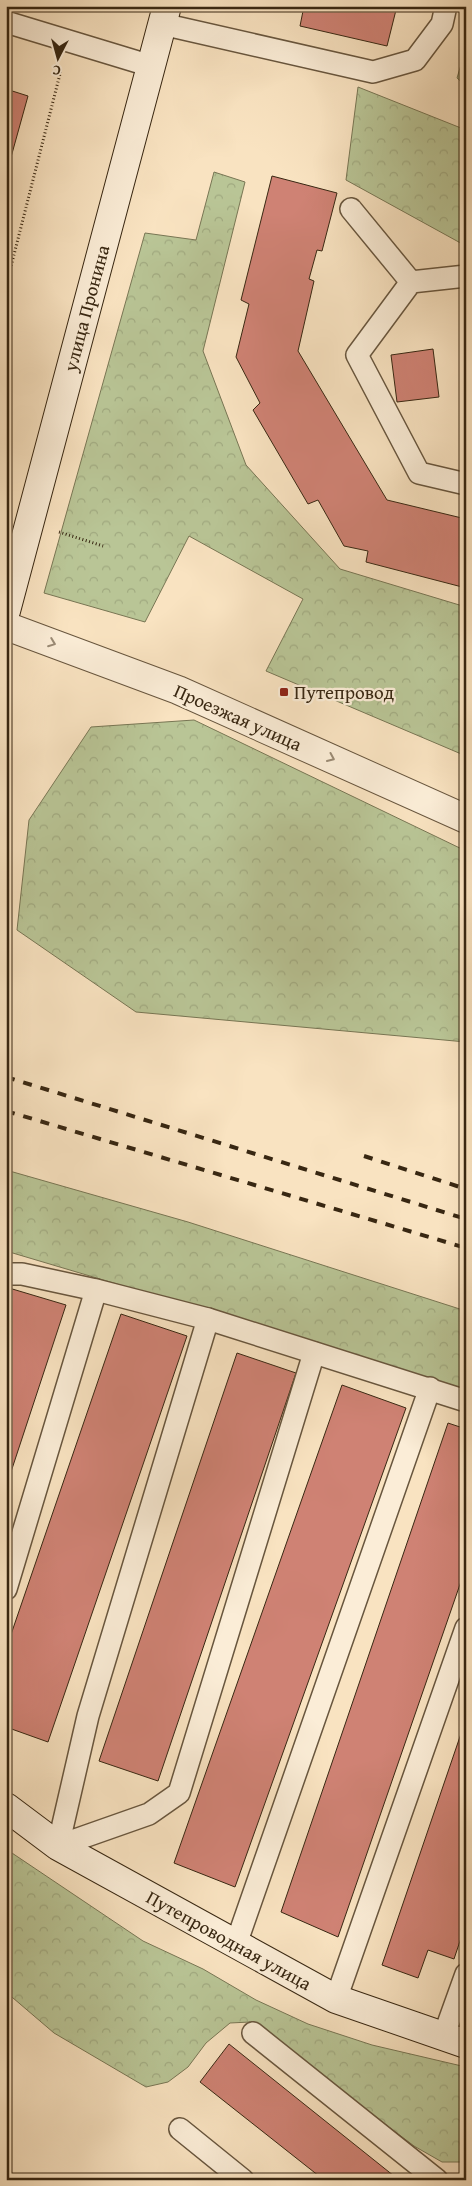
<svg xmlns="http://www.w3.org/2000/svg" width="472" height="2186" viewBox="0 0 472 2186" font-family="'Gentium Book Plus',serif">
  <defs>
    <pattern id="forest-crowns" width="20" height="18" patternUnits="userSpaceOnUse" patternTransform="scale(1.25)"><rect width="20" height="18" fill="#b9c596"/><path d="M2 6a3 3 0 1 1 6 0M12 15a3 3 0 1 1 6 0" fill="none" stroke="#a0a980"/></pattern>
  </defs>
  <rect width="100%" height="100%" fill="#f9e3c1"/>
  <filter id="stains"><feTurbulence type="fractalNoise" baseFrequency=".004" numOctaves="4"/><feColorMatrix values="0 0 0 0 .2 0 0 0 0 .09 0 0 0 0 .02 0 0 0 .5 -.17"/></filter>
  <radialGradient id="worn" r=".72"><stop offset=".6" stop-color="#630" stop-opacity="0"/><stop offset="1" stop-color="#630" stop-opacity=".3"/></radialGradient>
  <polygon fill="#b9c596" stroke="#787654" points="466,48 466,86 457,78"/>
  <g fill="url(#forest-crowns)" stroke="#787654">
    <polygon points="358,87 466,130 466,246 346,180"/>
    <polygon points="214,172 245,182 203,351 246,465 340,569 466,607 466,756 266,671 303,599 189,536 145,622 44,593 145,233 196,240"/>
    <polygon points="194,720 466,851 466,1042 136,1012 17,930 29,820 91,727"/>
    <polygon points="6,1170 188,1222 466,1311 466,1412 137,1290 6,1251"/>
    <polygon points="6,1849 143,1941 203,1969 256,2000 308,2024 372,2045 466,2067 466,2162 442,2162 414,2146 250,2022 230,2023 206,2043 188,2067 168,2082 146,2087 54,2033 6,1992"/>
  </g>
  <g fill="#cf8274" stroke="#382712">
    <polygon points="304,6 397,6 387,46 300,26"/>
    <polygon points="6,89 28,96 8,168 6,168"/>
    <polygon points="272,176 337,193 322,251 317,250 309,279 314,281 298,351 387,500 466,519 466,588 366,562 368,551 344,546 318,500 308,504 253,410 260,403 236,357 249,304 241,300"/>
    <polygon points="433,349 439,397 397,402 391,355"/>
    <polygon points="9,1288 66,1305 6,1487 6,1298"/>
    <polygon points="121,1314 187,1336 48,1742 6,1727 6,1649"/>
    <polygon points="237,1353 296,1373 158,1781 99,1761"/>
    <polygon points="342,1385 406,1408 235,1887 174,1863"/>
    <polygon points="448,1423 466,1429 466,1567 338,1937 281,1912"/>
    <polygon points="466,1719 466,1923 454,1959 428,1950 418,1978 382,1965"/>
    <polygon points="229,2044 399,2180 324,2180 200,2082"/>
  </g>
  <g fill="none" stroke-linecap="round" stroke-linejoin="round">
    <g stroke="#68563e" stroke-width="24">
      <g id="lane">
        <polyline points="6,22 151,66"/>
        <polyline points="162,24 373,72 415,60 442,24 446,6"/>
        <polyline points="351,209 411,282"/>
        <polyline points="466,276 411,282 357,355 419,473 466,484"/>
        <polyline points="6,1274 22,1274 96,1290 208,1319 466,1401"/>
        <polyline points="208,1319 88,1716 58,1846 149,1814 179,1793 314,1353"/>
        <polyline points="6,1589 96,1290"/>
        <polyline points="236,1944 430,1388"/>
        <polyline points="336,1999 466,1628"/>
        <polyline points="253,2033 437,2180"/>
        <polyline points="443,2038 466,1974"/>
        <polyline points="180,2129 243,2180"/>
      </g>
    </g>
    <g stroke="#68563e" stroke-width="30">
      <polyline id="street" points="6,626 178,690 466,819"/>
    </g>
    <g stroke="#382712" stroke-width="30">
      <g id="secondary">
        <polyline points="6,611 167,6"/>
        <polyline points="6,1807 58,1846 336,1999 466,2044"/>
      </g>
    </g>
    <g stroke="#382712" stroke-width="3" stroke-dasharray="1 2.5" stroke-linecap="butt">
      <polyline points="6,286 61,70"/>
      <polyline points="59,532 103,546"/>
    </g>
    <use href="#lane" stroke="#fbedd7" stroke-width="21"/>
    <use href="#street" stroke="#fbedd7" stroke-width="28"/>
    <use href="#secondary" stroke="#fbedd7" stroke-width="28"/>
    <g stroke="#382712" stroke-width="4" stroke-dasharray="9 9" stroke-linecap="butt">
      <polyline points="6,1077 466,1219"/>
      <polyline points="6,1111 466,1248"/>
      <polyline points="364,1156 466,1189"/>
    </g>
  </g>
  <defs><path id="oneway-chevron" d="M-2-3.5L2.5 0L-2 3.5" fill="none" stroke-width="1.6" stroke-linecap="round" stroke-linejoin="round" transform="scale(1.25)"/></defs>
  <g stroke="#9a8a74">
    <use href="#oneway-chevron" transform="translate(52 643) rotate(21)"/>
    <use href="#oneway-chevron" transform="translate(331 758) rotate(24)"/>
  </g>
  <rect fill="#8f2418" stroke="#fbedd7" stroke-width="2" x="279" y="687" width="10" height="10" rx="2.5"/>
  <g text-anchor="middle" stroke-width="4.5" stroke-linejoin="round" paint-order="stroke">
    <g font-size="19" fill="#382712" stroke="#fbedd7">
      <text transform="translate(86 308) rotate(-75)" y="7">улица Пронина</text>
      <text transform="translate(238 717) rotate(24)" y="7">Проезжая улица</text>
      <text transform="translate(229 1940) rotate(29)" y="7">Путепроводная улица</text>
    </g>
    <g font-size="19" fill="#382712" stroke="#fbedd7" text-anchor="start">
      <text x="294" y="699">Путепровод</text>
    </g>
  </g>
  <rect width="472" height="2186" fill="none" stroke="#f9e3c1" stroke-width="25"/>
  <rect x="8" y="8" width="457" height="2171" fill="none" stroke="#382712" stroke-width="2.5"/>
  <rect x="12" y="12" width="447" height="2161" fill="none" stroke="#382712"/>
  <g transform="translate(58 58) rotate(186)" stroke="#fbedd7" stroke-width="4" paint-order="stroke">
  <path d="M0-4L9 19L0 12L-9 19Z" fill="#382712"/>
  <text y="-8" font-size="14" font-weight="bold" text-anchor="middle" fill="#382712">С</text>
  </g>
  <rect width="100%" height="100%" filter="url(#stains)"/>
  <rect width="100%" height="100%" fill="url(#worn)"/>
</svg>
